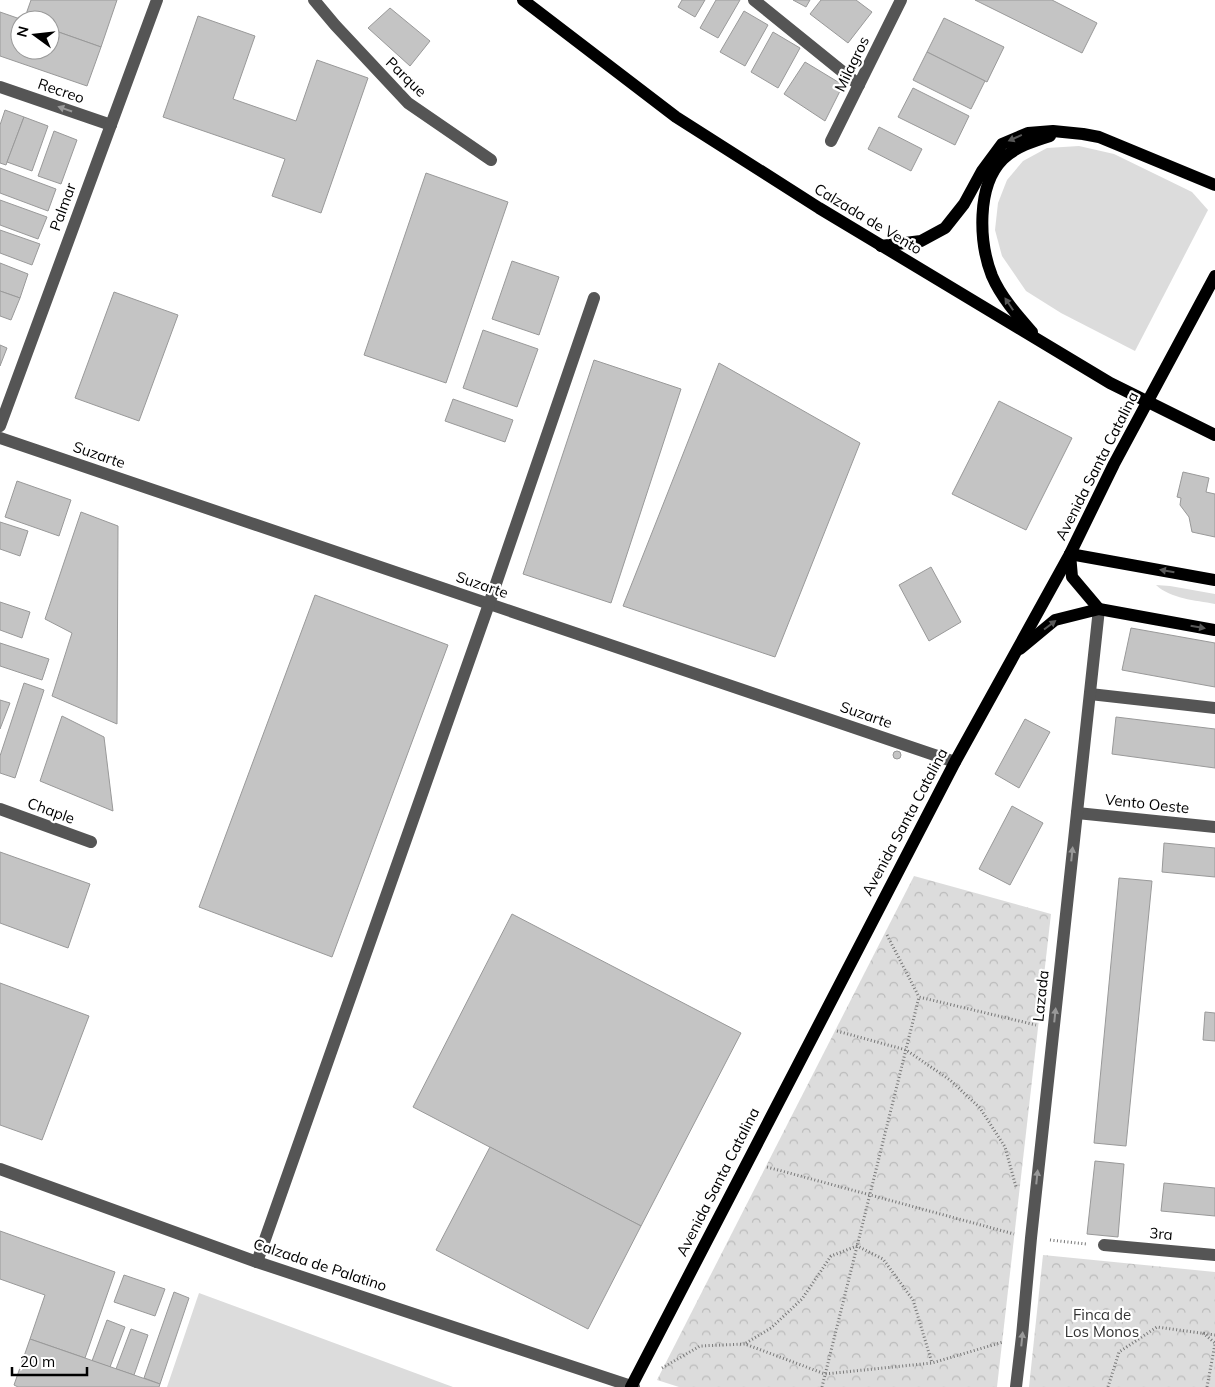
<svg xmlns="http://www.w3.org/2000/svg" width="1215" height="1387" viewBox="0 0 1215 1387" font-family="Mulish,sans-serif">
  <defs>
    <pattern id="park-crowns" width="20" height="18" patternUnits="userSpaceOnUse" patternTransform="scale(1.25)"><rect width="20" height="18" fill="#dcdcdc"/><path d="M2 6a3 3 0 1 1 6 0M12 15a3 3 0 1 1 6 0" fill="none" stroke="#bbb"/></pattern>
  </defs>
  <rect width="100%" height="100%" fill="#fff"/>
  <g fill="#dcdcdc">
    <polygon points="1079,146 1114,154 1192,192 1208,210 1135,351 1061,313 1026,291 1002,256 995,230 998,203 1007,180 1023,161 1047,148"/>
    <path d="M1156,585L1170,586L1215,594V604C1195,600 1171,599 1156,585Z"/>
    <polygon points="199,1293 453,1387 167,1387"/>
  </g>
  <g fill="url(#park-crowns)">
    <polygon points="914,876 1051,914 997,1387 679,1387 657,1380"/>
    <polygon points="1043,1255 1215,1272 1215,1387 1029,1387"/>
  </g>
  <g fill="#c4c4c4" stroke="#999">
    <polygon points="31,0 117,0 101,47 50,29 50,20 24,20"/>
    <polygon points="682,0 705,0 695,17 678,7"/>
    <polygon points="716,0 740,0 718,38 700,28"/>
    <polygon points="793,0 810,0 806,7"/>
    <polygon points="821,0 856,0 872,12 848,43 810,14"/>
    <polygon points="975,0 1052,0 1097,23 1082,53"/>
    <polygon points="390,8 430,41 410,66 368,28"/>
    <polygon points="744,11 768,25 745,66 720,52"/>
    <polygon points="0,12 23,20 20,20 20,50 50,50 50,29 101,47 87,86 0,56"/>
    <polygon points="198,16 255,36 233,99 296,121 317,60 368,78 321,213 272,196 285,159 163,117"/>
    <polygon points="944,18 1004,47 987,82 927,52"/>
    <polygon points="773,32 800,48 778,88 751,72"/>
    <polygon points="927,52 985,81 971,109 913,80"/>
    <polygon points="805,62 843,85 825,121 784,94"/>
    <polygon points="913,88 969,116 955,145 898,117"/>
    <polygon points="5,110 24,117 6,165 0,163 0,125"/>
    <polygon points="24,117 48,126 32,171 7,162"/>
    <polygon points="879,127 922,149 911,171 868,149"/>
    <polygon points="54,131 77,140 61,184 38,176"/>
    <polygon points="0,168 56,189 48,211 0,193"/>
    <polygon points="426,173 508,202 446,383 364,355"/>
    <polygon points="0,200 47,217 38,239 0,225"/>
    <polygon points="0,230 40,244 32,265 0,253"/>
    <polygon points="512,261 559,277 539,335 492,319"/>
    <polygon points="0,263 28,274 20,298 0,291"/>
    <polygon points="0,291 20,298 11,320 0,316"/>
    <polygon points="114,292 178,315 139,421 75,398"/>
    <polygon points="483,330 538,349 517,407 463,388"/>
    <polygon points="0,345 7,348 0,366"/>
    <polygon points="594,360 681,389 611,603 523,574"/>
    <polygon points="719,363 860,443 775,657 623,606"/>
    <polygon points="453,399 513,420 505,442 445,421"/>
    <polygon points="999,401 1072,438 1026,530 952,494"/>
    <polygon points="1183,472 1209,478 1206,492 1215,494 1215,537 1192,532 1189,517 1180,505 1181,498 1177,497"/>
    <polygon points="17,481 71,500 59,536 5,517"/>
    <polygon points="81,512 118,526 117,724 52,696 72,633 45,619"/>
    <polygon points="0,522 28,531 20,556 0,549"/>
    <polygon points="931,567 961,622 929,641 899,585"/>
    <polygon points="315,595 448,645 332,957 199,907"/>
    <polygon points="0,602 30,612 22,638 0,630"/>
    <polygon points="1131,628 1215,643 1215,687 1122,670"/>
    <polygon points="0,643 49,659 42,680 0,666"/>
    <polygon points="24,683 44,690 15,778 0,773 0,756"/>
    <polygon points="0,700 10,703 0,729"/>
    <polygon points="62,716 104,737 113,811 40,781"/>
    <polygon points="1116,717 1215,729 1215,768 1112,754"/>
    <polygon points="1025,719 1050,732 1019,788 995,774"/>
    <circle cx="897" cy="755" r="4"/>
    <polygon points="1012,806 1043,823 1010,885 979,869"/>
    <polygon points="1164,843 1215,848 1215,877 1162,872"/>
    <polygon points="0,852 90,884 68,948 0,923"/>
    <polygon points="1119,878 1152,881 1126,1146 1094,1143"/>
    <polygon points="512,914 741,1033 641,1226 413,1107"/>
    <polygon points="0,983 89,1016 42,1140 0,1125"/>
    <polygon points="1205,1012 1215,1013 1215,1041 1203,1040"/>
    <polygon points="490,1147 641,1226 588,1329 436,1250"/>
    <polygon points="1095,1161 1124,1164 1118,1237 1087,1234"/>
    <polygon points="1164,1183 1215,1188 1215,1216 1161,1211"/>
    <polygon points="0,1231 115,1272 85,1358 30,1339 45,1295 0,1279"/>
    <polygon points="124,1275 165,1289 155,1316 114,1302"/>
    <polygon points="174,1292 189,1298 160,1384 144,1378"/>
    <polygon points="107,1320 125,1327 110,1367 92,1361"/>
    <polygon points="131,1329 148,1335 134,1375 116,1369"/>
    <polygon points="30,1339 160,1384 159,1387 18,1387 14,1385"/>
  </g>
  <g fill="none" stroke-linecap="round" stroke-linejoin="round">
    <g stroke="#777" stroke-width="3" stroke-dasharray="1 2.5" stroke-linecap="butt">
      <polyline points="887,935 919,997"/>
      <polyline points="837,1031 906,1050 950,1080 980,1108 1005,1147 1016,1187"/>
      <polyline points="767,1167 1014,1234"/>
      <polyline points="1050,1240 1086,1244"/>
      <polyline points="1203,1333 1215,1343"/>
      <polyline points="746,1343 771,1328 802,1299 831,1256 857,1246 883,1259 913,1300 932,1363"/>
      <polyline points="662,1368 700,1346 745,1344 825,1374 932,1363 1003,1342"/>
      <polyline points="822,1387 919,997 1036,1025"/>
      <polyline points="1108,1387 1119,1352 1157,1327 1215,1335"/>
      <polyline points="1207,1387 1215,1344"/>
    </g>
    <g stroke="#555" stroke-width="12">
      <polyline points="314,0 335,25 408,103 491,160"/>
      <polyline points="754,0 859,85"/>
      <polyline points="0,87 111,125"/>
      <polyline points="831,141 901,0"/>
      <polyline points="0,426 157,0"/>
      <polyline points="0,438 955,762"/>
      <polyline points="1090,694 1215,708"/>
      <polyline points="0,809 91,842"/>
      <polyline points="1077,813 1215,827"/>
      <polyline points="0,1169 257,1262 634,1387"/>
      <polyline points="1104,1245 1215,1255"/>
      <polyline points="257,1262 489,604 594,298"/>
      <polyline points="1016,1387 1022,1336 1031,1238 1099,609"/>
    </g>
    <g stroke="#000" stroke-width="12">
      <polyline points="523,0 676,117 819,208 1110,383 1215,435"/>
      <polyline points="881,246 921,241 945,228 964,204 982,171 1002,144 1028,133 1053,131 1083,134 1099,137 1215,185"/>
      <path d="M1032,332C1017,315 1001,297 992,276C979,243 976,186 1003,159C1015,147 1034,141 1050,136"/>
      <polyline points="1070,554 1215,580"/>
      <polyline points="1070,554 1072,577 1099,609"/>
      <polyline points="1020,649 1055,620 1099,609 1215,630"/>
      <polyline points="631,1387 955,762 1070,554 1114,464 1215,276"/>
    </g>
  </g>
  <defs><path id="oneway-solid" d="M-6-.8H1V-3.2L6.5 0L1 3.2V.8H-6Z" transform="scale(1.25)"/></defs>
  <g fill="#999">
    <use href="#oneway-solid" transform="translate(65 109) rotate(-161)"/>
    <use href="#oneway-solid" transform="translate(1072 854) rotate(-84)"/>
    <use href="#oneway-solid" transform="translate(1055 1015) rotate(-84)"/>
    <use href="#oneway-solid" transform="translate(1037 1177) rotate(-84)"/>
    <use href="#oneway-solid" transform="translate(1022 1339) rotate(-84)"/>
  </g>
  <g fill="#595959">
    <use href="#oneway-solid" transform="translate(1015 138) rotate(156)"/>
    <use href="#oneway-solid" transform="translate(1009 304) rotate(-124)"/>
    <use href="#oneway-solid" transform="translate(1167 571) rotate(-170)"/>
    <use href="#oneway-solid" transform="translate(1050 625) rotate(-37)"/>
    <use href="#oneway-solid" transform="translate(1198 627) rotate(10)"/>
  </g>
  <g text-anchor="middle" stroke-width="4.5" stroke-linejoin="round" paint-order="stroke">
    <g font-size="15" fill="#000" stroke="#fff">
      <text transform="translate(852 64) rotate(-64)" y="5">Milagros</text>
      <text transform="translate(406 77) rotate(44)" y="5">Parque</text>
      <text transform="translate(61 91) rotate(19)" y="5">Recreo</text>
      <text transform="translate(63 207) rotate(-70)" y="5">Palmar</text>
      <text transform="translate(868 219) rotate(31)" y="5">Calzada de Vento</text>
      <text transform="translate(99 455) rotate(19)" y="5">Suzarte</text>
      <text transform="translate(1097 466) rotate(-63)" y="5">Avenida Santa Catalina</text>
      <text transform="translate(482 585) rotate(19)" y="5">Suzarte</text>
      <text transform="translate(866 715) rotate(19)" y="5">Suzarte</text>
      <text transform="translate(1147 804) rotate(6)" y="5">Vento Oeste</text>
      <text transform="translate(51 811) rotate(20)" y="5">Chaple</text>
      <text transform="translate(905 822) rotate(-62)" y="5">Avenida Santa Catalina</text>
      <text transform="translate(1041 996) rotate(-84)" y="5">Lazada</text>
      <text transform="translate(718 1182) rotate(-63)" y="5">Avenida Santa Catalina</text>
      <text transform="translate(1161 1234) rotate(5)" y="5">3ra</text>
      <text transform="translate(320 1265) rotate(18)" y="5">Calzada de Palatino</text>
    </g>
    <g font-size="15" fill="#333" stroke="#fff">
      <text x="1102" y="1320">Finca de<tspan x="1102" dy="17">Los Monos</tspan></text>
    </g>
  </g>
  <g transform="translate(35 35) rotate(285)"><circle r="24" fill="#ffffff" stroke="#999999"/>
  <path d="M0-4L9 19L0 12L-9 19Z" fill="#000000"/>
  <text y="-8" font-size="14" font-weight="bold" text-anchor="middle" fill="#000000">N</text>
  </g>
  <path d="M12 1367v8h75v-8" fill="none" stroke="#000000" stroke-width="2.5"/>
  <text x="20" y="1367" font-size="15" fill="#000000" stroke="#ffffff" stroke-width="4" paint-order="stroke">20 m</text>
</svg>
